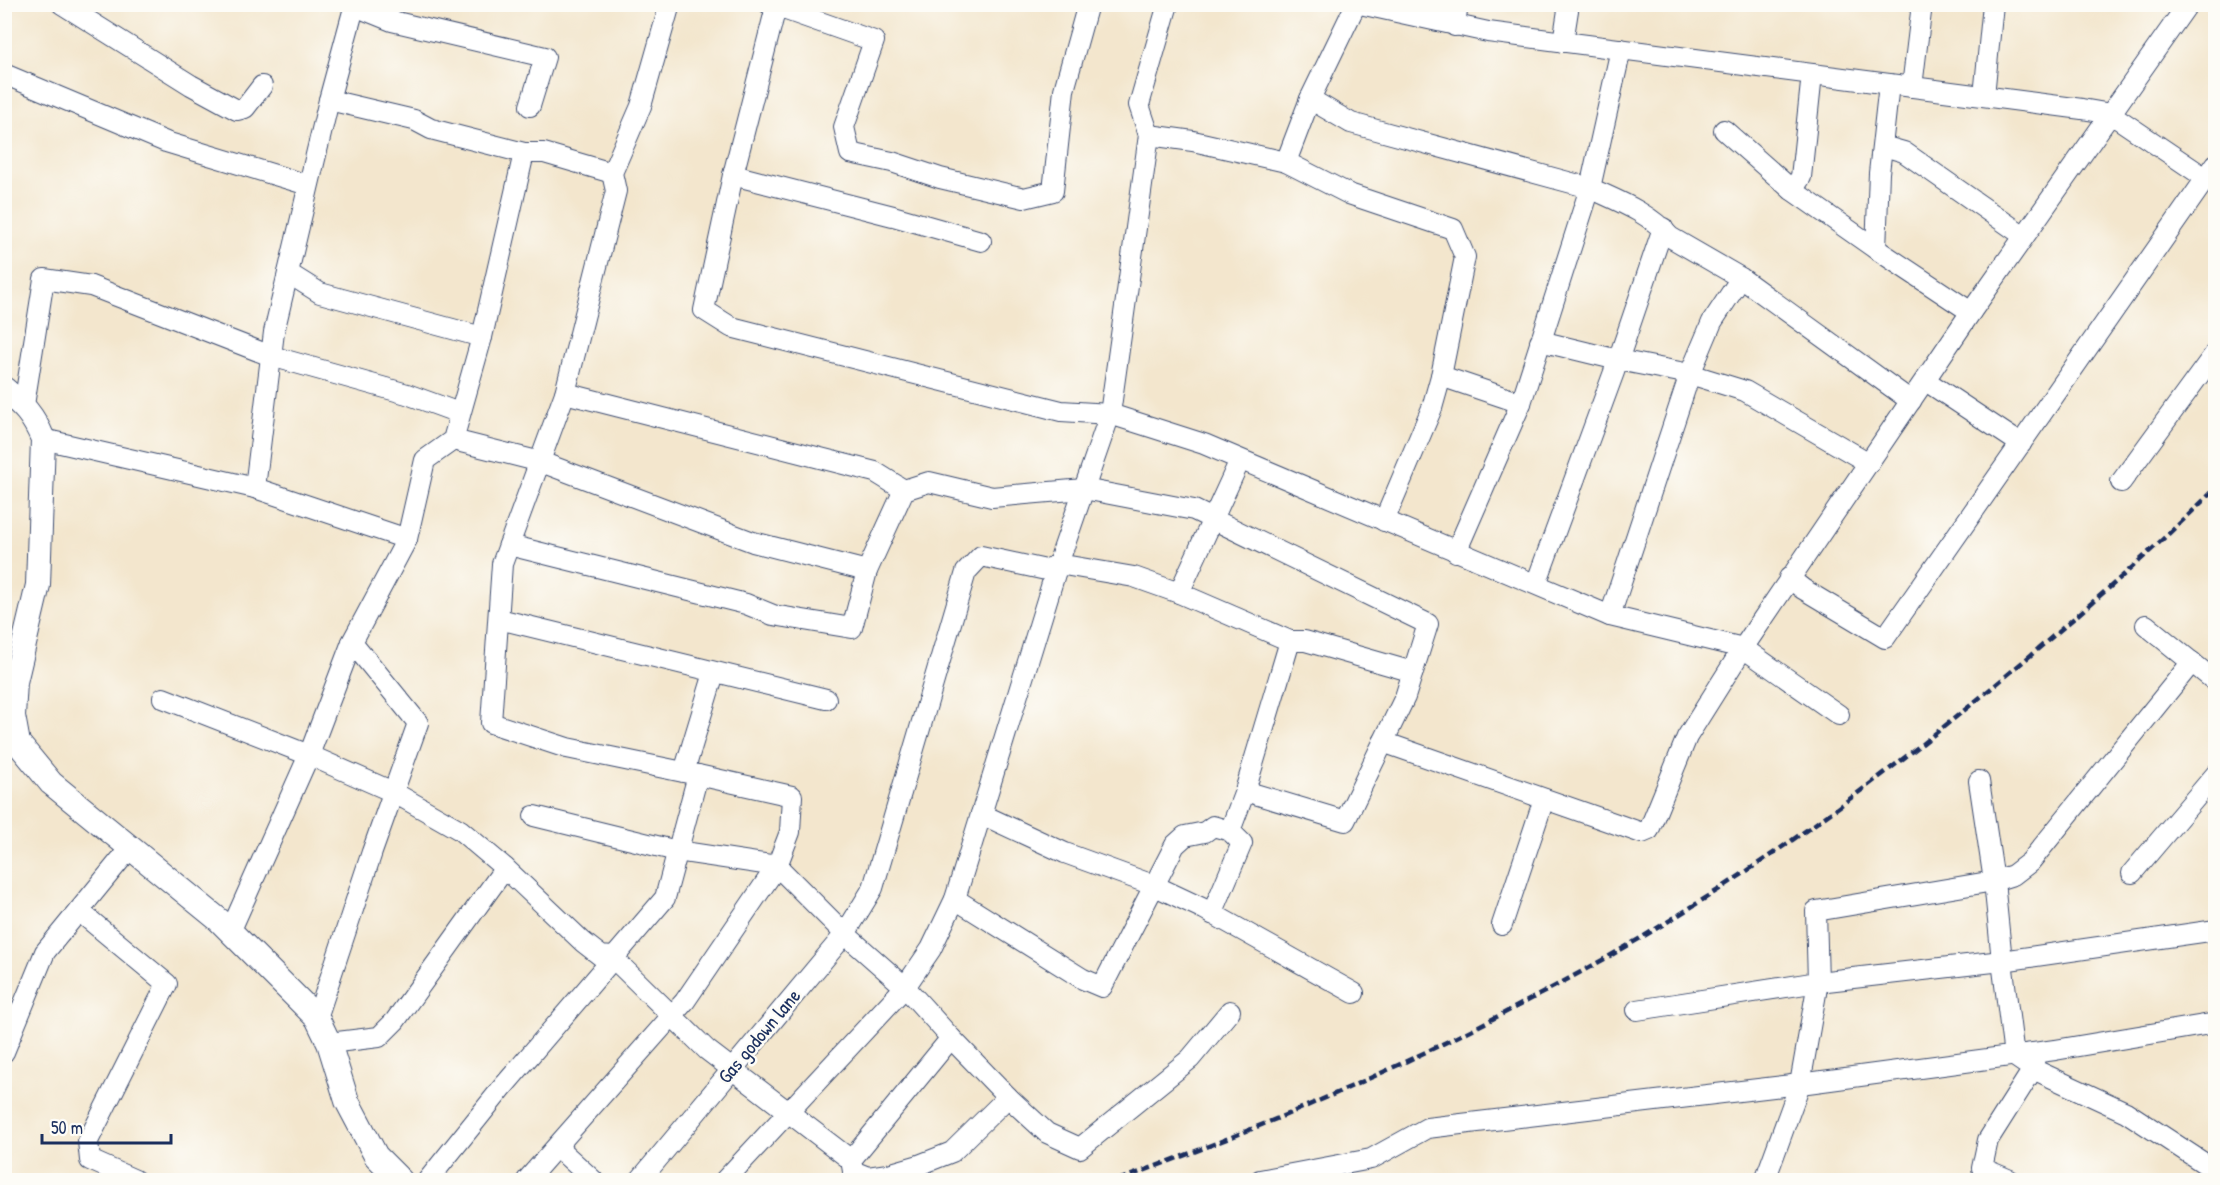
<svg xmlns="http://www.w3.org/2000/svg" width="2220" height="1185" viewBox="0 0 2220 1185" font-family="'Patrick Hand',sans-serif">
  <rect width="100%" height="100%" fill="#fdfcf7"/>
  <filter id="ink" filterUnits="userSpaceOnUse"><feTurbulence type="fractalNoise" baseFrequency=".0167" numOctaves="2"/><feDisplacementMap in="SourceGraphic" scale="12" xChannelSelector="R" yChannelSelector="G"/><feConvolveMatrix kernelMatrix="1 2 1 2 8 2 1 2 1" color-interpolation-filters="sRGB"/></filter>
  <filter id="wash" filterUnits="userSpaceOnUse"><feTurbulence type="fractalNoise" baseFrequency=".008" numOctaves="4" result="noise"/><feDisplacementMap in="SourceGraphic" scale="24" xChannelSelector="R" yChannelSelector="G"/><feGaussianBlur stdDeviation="1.35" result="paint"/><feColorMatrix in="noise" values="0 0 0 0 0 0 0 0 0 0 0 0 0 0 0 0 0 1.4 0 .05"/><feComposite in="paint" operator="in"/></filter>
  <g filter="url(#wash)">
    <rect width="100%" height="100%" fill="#f3e6cd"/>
  </g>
  <g filter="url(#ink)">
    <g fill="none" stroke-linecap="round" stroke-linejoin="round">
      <g stroke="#3b4a6f" stroke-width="22">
        <g id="minor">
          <polyline points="62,4 191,85 237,110 245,108 262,86"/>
          <polyline points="769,4 874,41 844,127 850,153 892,162 940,178 1024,198 1053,191 1064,90 1088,4"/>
          <polyline points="1360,4 1488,32 2082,109 2111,114 2216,185"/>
          <polyline points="355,6 392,21 545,57 530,106"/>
          <polyline points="776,7 733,175 704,310 731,327 1061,411 1110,414 1204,444 1610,616 1743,648 1971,312 2188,4"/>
          <polyline points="1455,26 1458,4"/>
          <polyline points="1563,42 1569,4"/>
          <polyline points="4,74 166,142 308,185"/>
          <polyline points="1912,87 1922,4"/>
          <polyline points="1984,96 1993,4"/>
          <path d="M1310,99L1351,123L1590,188C1618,201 1650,213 1670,237L1741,278L1911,401"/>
          <polyline points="329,100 414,120 431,129 524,153 544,153 612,173"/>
          <polyline points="1724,130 1792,190 1876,249 1971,312"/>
          <polyline points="1149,135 1193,141 1286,162 1349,194 1453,229 1465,257 1441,376 1432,408 1384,521"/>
          <polyline points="1883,146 1904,152 2024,236"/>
          <polyline points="1286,162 1310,99 1356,4"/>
          <polyline points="733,175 893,216 981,241"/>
          <polyline points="1792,190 1801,177 1812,74"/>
          <polyline points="1876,249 1879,173 1889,84"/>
          <polyline points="288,273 320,293 482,337"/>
          <polyline points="1540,341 1618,360 1690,374 1745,391 1869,463"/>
          <polyline points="1441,376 1521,403"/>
          <polyline points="1926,381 2021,444"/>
          <polyline points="565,393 875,472 904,490"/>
          <polyline points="24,405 44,279 91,286 271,356 407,394 459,413"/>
          <polyline points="43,439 255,488"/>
          <polyline points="453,440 541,462 753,542 867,571"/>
          <polyline points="2121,482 2216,352"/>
          <polyline points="407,539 425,460 453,440 482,337 524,153"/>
          <polyline points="509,545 746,604 773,615 852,628 867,571 904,490 929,482 992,497 1084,489 1194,510 1428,624 1405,697 1345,821 1245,791"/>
          <polyline points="1456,552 1521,403 1590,188 1621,49"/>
          <polyline points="1789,578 1803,589 1885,638 2216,164"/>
          <polyline points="1536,584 1614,372 1663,228"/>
          <polyline points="1179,593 1240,460"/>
          <polyline points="1610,616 1690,374 1712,322 1741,278"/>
          <polyline points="499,619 826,699"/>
          <polyline points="2146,625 2216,682"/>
          <polyline points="163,698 309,755 393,792 460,830 505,868 583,942 601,956 612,957 707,1050 851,1160 853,1171 868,1177 888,1174 919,1165 952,1152 1008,1097"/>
          <polyline points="1383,742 1642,833 1649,830 1687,737 1743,648 1839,715"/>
          <polyline points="684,772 714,673"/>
          <polyline points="1979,781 1994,881 2002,961 2014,1056 2033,1069 1988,1140 1982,1168 2010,1180"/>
          <polyline points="981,814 1065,853 1153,885 1204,909 1354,993"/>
          <polyline points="534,816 677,851 777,866 790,832 792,796 698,775"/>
          <polyline points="1230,831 1245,791 1290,641 1305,641 1413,672"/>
          <polyline points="2132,873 2216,774"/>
          <polyline points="955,899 1083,979 1102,987 1175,845 1185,836 1205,832 1213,826 1230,831 1242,843 1212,914"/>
          <polyline points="79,911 167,984 88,1141 90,1160 135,1180"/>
          <polyline points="1502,925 1544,799"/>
          <polyline points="230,932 309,755 352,642"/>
          <polyline points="1637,1010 1818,982 2002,961 2216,930"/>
          <polyline points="317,1018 372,852 418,723 352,642 407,539 255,488 274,332 329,100 355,4"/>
          <polyline points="329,1043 379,1037 395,1021 505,868"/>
          <polyline points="4,1052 45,952 130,848"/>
          <polyline points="2035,1056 2033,1069 2126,1112 2216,1171"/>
          <polyline points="557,1147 593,1180"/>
          <polyline points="851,1160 951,1038"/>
          <polyline points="428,1180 502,1088 665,898 698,775 567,748 491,723 502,564 565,393 616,191 612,173 641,106 670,4"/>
          <polyline points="527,1180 685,1001 777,866 845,934 905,987 951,1038 1008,1097 1047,1133 1080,1148 1190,1059 1230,1011"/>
          <polyline points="640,1180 845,934 873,888 966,572 981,556 1046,570 1058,564 1134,577 1179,593 1290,641"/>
          <polyline points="725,1180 905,987 931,949 955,899 1058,564 1110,414 1149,135 1139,105 1168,4"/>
          <polyline points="1260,1180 1371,1159 1427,1128 1800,1084 1818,982 1816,911 1994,881 2013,875 2030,862 2192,662"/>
          <polyline points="1765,1180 1800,1084 2055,1050 2216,1023"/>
        </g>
      </g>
      <g stroke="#3b4a6f" stroke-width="26">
        <path id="tertiary" d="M4,389C24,406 33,415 43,439L38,585L15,682L13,716L18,743L51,783L219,920L317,1018L329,1043L347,1101L376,1156L400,1180"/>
      </g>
      <use href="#minor" stroke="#fff" stroke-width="20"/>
      <use href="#tertiary" stroke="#fff" stroke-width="24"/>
      <path stroke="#1b2f5e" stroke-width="4.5" stroke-dasharray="9 4.5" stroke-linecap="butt" d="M1118,1180C1277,1123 1431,1055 1579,973C1744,883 1903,765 2045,643C2104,593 2162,542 2216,488"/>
    </g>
  </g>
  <g text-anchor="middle" stroke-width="5" stroke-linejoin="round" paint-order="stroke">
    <g font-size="20" fill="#1b2f5e" stroke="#fdfcf7">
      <text transform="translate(759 1036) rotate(-50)" y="7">Gas godown lane</text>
    </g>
  </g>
  <rect width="2220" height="1185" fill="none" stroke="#fdfcf7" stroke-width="24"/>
  <path d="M42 1134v9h129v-9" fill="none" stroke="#1b2f5e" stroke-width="3"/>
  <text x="51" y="1134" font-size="18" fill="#1b2f5e" stroke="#fdfcf7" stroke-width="4.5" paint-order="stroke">50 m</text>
</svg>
